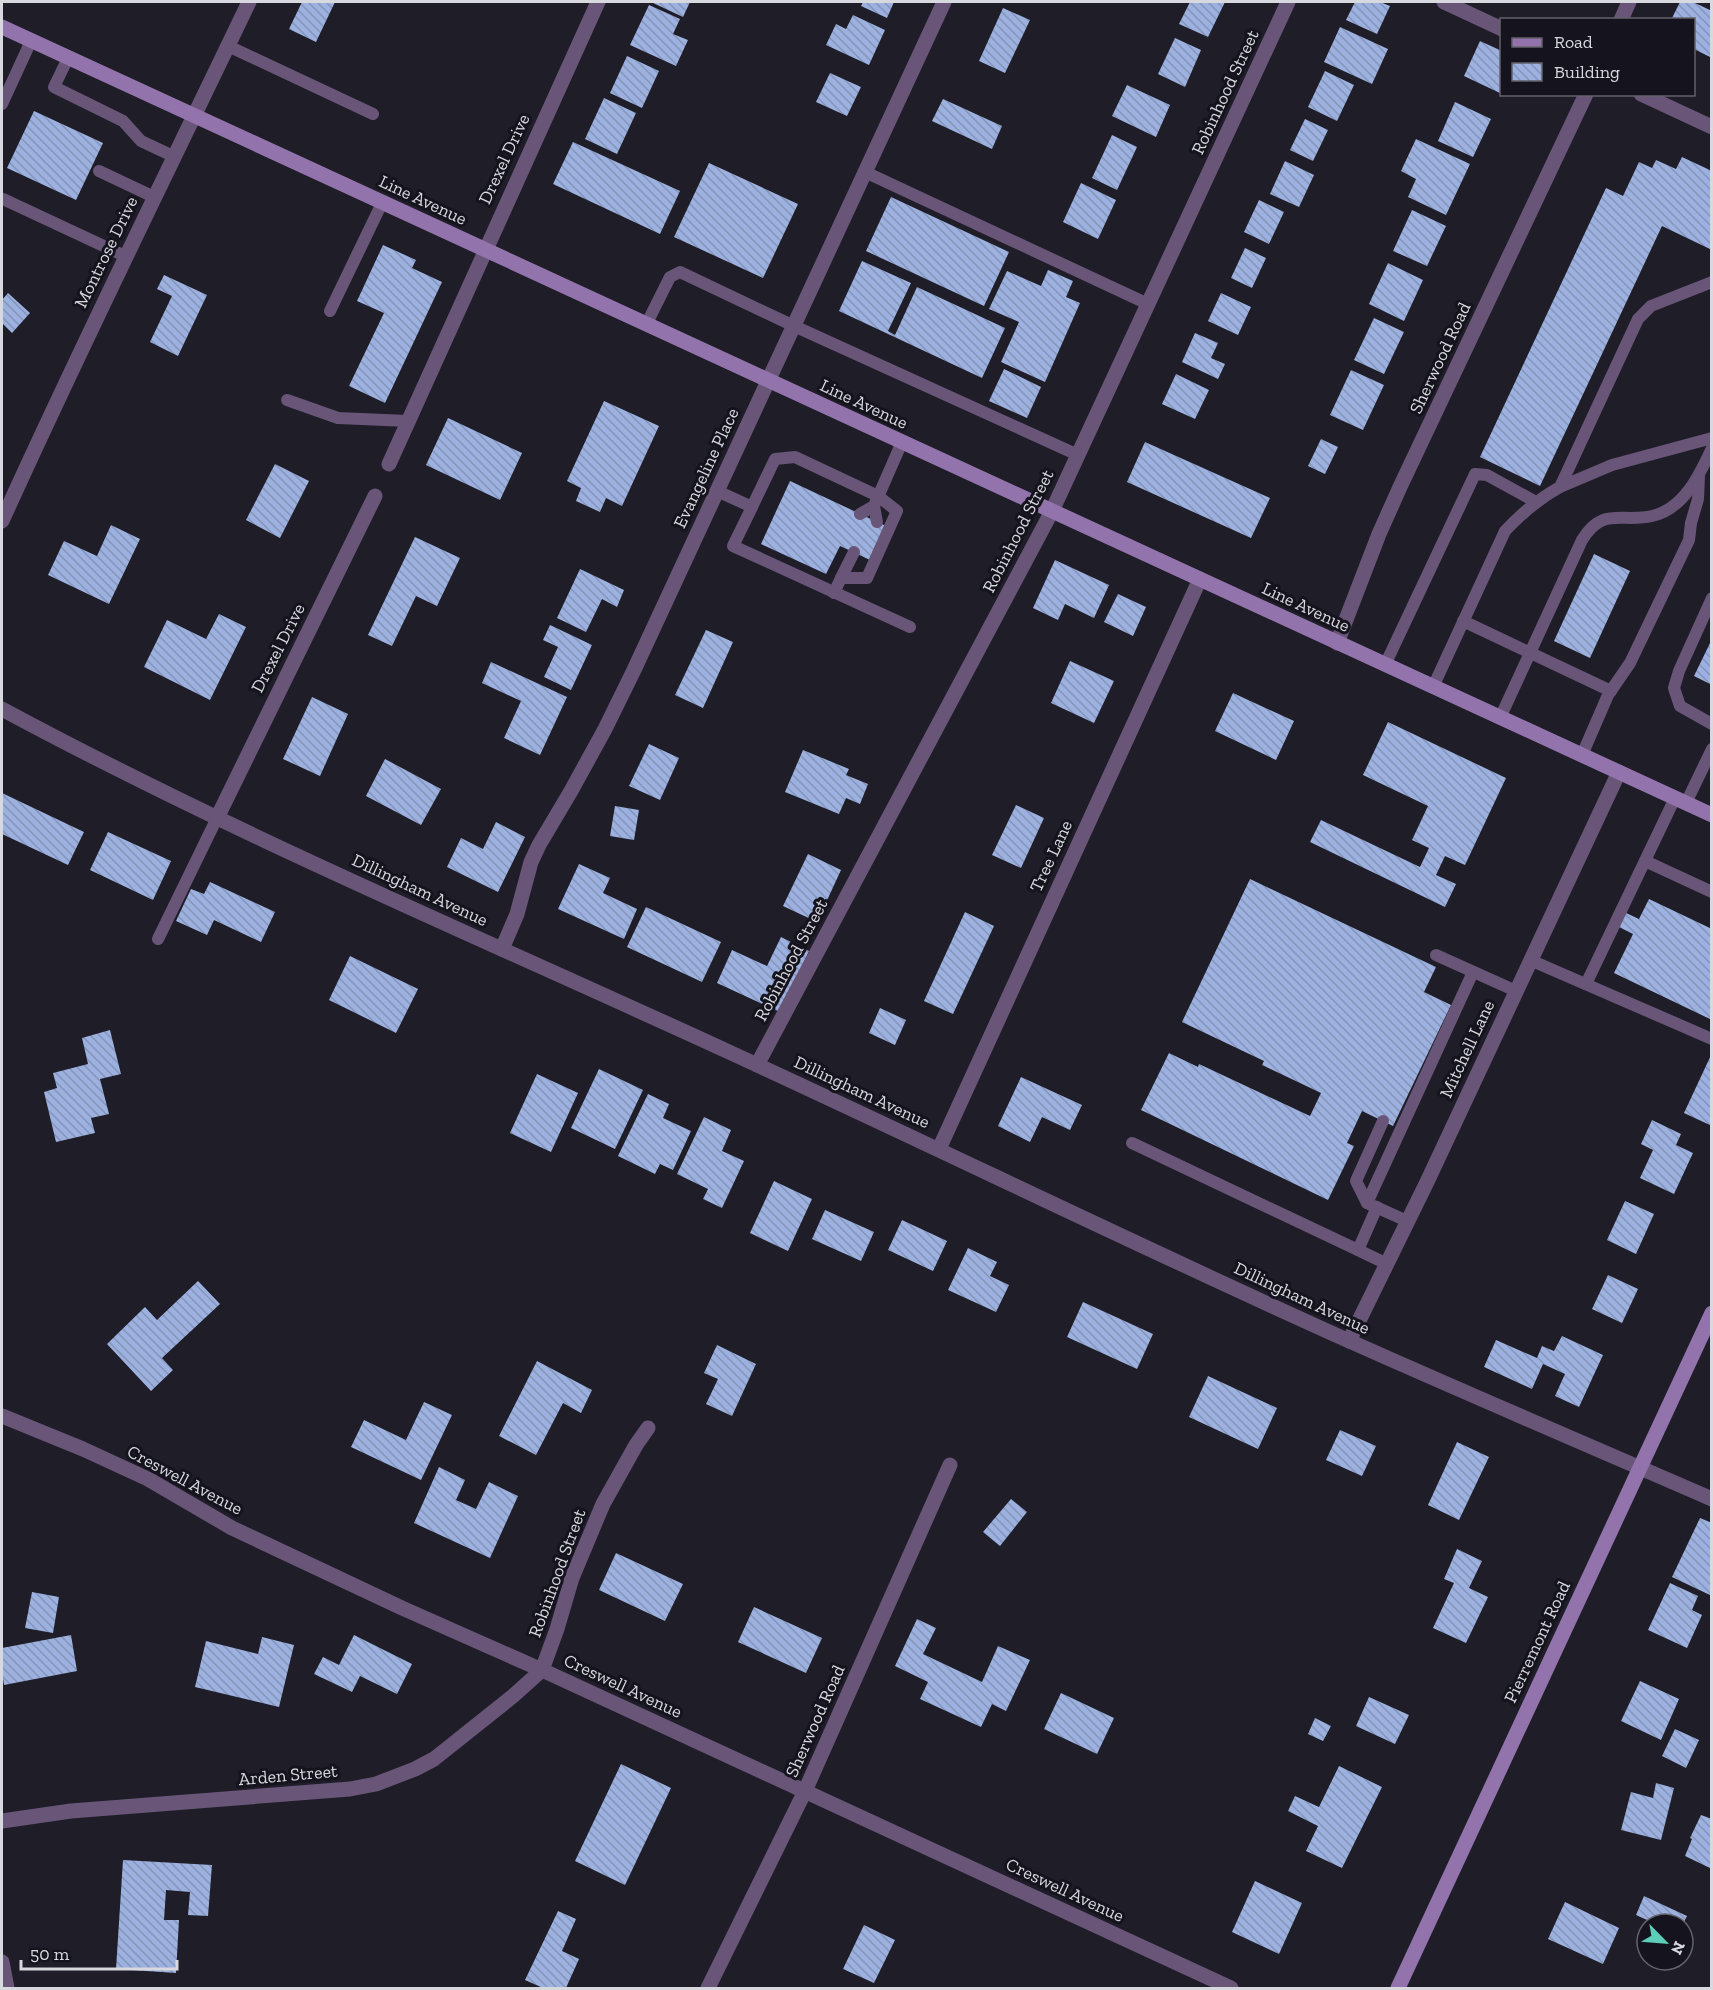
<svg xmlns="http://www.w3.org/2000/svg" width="1713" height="1990" viewBox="0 0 1713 1990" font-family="'Zilla Slab',serif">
  <defs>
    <pattern id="building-back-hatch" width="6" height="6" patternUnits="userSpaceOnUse" patternTransform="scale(1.5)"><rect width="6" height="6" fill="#9cb1df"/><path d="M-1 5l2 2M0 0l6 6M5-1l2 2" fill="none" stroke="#8595b8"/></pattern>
  </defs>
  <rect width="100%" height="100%" fill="#1e1d28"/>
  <g fill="url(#building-back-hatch)">
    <polygon points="302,2 335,2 316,42 289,29"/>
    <polygon points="651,2 690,2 683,17"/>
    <polygon points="863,2 894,2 887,18 861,6"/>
    <polygon points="1190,2 1225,2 1208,37 1179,24"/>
    <polygon points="1355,2 1380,2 1390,6 1377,34 1346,20"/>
    <polygon points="1680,2 1693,2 1712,11 1712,58 1694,49 1694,20 1671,20"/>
    <polygon points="649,5 680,19 673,34 688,40 676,66 630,45"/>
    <polygon points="1003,8 1030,20 1005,73 979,61"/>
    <polygon points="853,15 885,30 869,65 826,45 836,24 846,29"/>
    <polygon points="1340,27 1388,49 1372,84 1324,62"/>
    <polygon points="1175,38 1201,50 1185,87 1158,74"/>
    <polygon points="1480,41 1502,51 1502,94 1464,76"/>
    <polygon points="627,56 659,71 642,108 610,93"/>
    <polygon points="1325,71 1354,85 1337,121 1308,107"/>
    <polygon points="830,73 861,87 847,116 816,102"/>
    <polygon points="1127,85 1170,105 1156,137 1112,116"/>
    <polygon points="604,98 636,113 617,154 585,139"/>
    <polygon points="943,99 1002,126 992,149 932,121"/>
    <polygon points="1455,102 1491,119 1473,157 1438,141"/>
    <polygon points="34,111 103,143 76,200 7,168"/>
    <polygon points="1305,119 1328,130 1313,161 1290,150"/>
    <polygon points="1112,135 1137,147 1117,190 1092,178"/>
    <polygon points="1416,139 1470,164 1446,215 1408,197 1416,179 1401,171"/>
    <polygon points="573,142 680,191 660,234 553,184"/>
    <polygon points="1682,157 1712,171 1712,250 1662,226 1540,486 1480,457 1606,188 1623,196 1639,162 1652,168 1656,160 1676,169"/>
    <polygon points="1285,161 1314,175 1299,207 1270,194"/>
    <polygon points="709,163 798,204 763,278 674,237"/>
    <polygon points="1081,183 1116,200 1098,239 1063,222"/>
    <polygon points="891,197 1009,252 984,306 866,251"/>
    <polygon points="1259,200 1284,212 1269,244 1244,232"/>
    <polygon points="1412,210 1446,226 1427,266 1393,251"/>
    <polygon points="383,245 416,260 412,268 442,282 385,403 349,386 384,313 357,301"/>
    <polygon points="1245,248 1266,258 1252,288 1231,278"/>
    <polygon points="862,261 911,283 888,331 895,335 917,287 1005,328 982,378 839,311"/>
    <polygon points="1388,263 1423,280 1404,321 1369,304"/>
    <polygon points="1048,270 1073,281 1066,297 1080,303 1045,382 1001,362 1019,322 989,309 1007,271 1041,286"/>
    <polygon points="164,275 207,295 178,356 150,342 172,296 157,289"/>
    <polygon points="8,293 30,313 12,333 2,323 2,300"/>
    <polygon points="1221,293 1251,307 1238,335 1208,321"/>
    <polygon points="1374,318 1404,332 1384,374 1354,360"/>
    <polygon points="1195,333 1218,343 1211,358 1225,364 1218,379 1182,362"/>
    <polygon points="1004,369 1041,387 1027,418 989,401"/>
    <polygon points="1351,370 1384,385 1363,430 1330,415"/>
    <polygon points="1176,374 1209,390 1195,419 1162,404"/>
    <polygon points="604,401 659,426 622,506 606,498 600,512 576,501 581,488 567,481"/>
    <polygon points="448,418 522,453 500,500 426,465"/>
    <polygon points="1321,439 1338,447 1325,474 1308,466"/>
    <polygon points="1145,442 1270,498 1251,538 1127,482"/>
    <polygon points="275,464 309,481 280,538 246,520"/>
    <polygon points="790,481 886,526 870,560 840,546 826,574 761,544"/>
    <polygon points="111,525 140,539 109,604 48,575 64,541 97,556"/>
    <polygon points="415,537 460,558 437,606 416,596 392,646 368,635"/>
    <polygon points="1594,554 1630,571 1590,658 1554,641"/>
    <polygon points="1055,560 1109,585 1094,618 1065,604 1058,620 1033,608"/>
    <polygon points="580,569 624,590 617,607 602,599 586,632 557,618"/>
    <polygon points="1118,594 1146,607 1133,636 1104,622"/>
    <polygon points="219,614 246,627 210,700 144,667 167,620 206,639"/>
    <polygon points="550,625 592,645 571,690 544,677 558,647 543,640"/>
    <polygon points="706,630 733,642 703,708 675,695"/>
    <polygon points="1712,639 1712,685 1694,676"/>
    <polygon points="1070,661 1114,681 1094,723 1051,703"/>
    <polygon points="491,662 567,697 540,755 504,738 521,701 482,683"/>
    <polygon points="1233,693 1294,721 1276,760 1215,731"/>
    <polygon points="312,697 348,714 320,776 283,759"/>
    <polygon points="1388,722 1506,778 1465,865 1445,856 1436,875 1456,884 1445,907 1310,842 1321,820 1420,867 1429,848 1412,840 1428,806 1363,775"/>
    <polygon points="649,744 679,758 660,800 629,786"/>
    <polygon points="803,750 849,769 846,775 868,784 860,804 846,798 839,814 785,792"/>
    <polygon points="385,759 441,789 421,825 366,796"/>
    <polygon points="2,793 84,832 68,865 2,834"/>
    <polygon points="1016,805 1044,818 1021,868 992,855"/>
    <polygon points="615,806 639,810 634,840 610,836"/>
    <polygon points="496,822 525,837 498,892 447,867 461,838 483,849"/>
    <polygon points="108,832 171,861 153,900 90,870"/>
    <polygon points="808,854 841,870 817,922 783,906"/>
    <polygon points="579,864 610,878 603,893 637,909 624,939 558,909"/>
    <polygon points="1250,879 1436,967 1424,992 1451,1005 1393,1126 1362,1111 1347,1143 1354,1146 1328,1200 1141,1110 1169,1053 1198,1067 1199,1064 1310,1116 1321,1093 1262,1065 1264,1061 1182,1022"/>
    <polygon points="210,882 275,912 261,942 214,920 207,935 176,921 191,889 204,894"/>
    <polygon points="1649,899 1712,929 1712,1020 1614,973 1633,934 1617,926 1624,912 1639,919"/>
    <polygon points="646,907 721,942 702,982 627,947"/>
    <polygon points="965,912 994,926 953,1014 924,1001"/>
    <polygon points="781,937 809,951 780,1012 717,983 732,950 767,966"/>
    <polygon points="350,956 418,989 396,1033 329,1000"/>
    <polygon points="880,1008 906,1020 895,1045 869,1033"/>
    <polygon points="110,1030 121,1074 100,1079 109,1114 91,1118 95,1133 56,1142 44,1092 57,1088 53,1073 88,1064 82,1038"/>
    <polygon points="1712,1053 1712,1126 1684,1113"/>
    <polygon points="599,1069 643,1090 615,1149 571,1128"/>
    <polygon points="537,1074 578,1093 551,1152 510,1133"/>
    <polygon points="1021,1077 1082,1105 1070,1130 1042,1117 1030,1142 998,1126"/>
    <polygon points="648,1094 669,1104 663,1118 691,1131 673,1170 660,1164 655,1174 618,1156"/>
    <polygon points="704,1117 731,1130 722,1151 744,1161 722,1208 703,1199 708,1189 677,1174"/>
    <polygon points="1652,1120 1681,1134 1676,1145 1693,1153 1674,1194 1640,1178 1653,1150 1641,1144"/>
    <polygon points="774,1181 812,1199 788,1251 750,1233"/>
    <polygon points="1625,1201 1654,1214 1636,1254 1607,1240"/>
    <polygon points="825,1210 874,1232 861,1261 812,1239"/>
    <polygon points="902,1220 947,1241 933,1271 888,1250"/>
    <polygon points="968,1248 997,1262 990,1276 1009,1285 996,1312 948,1290"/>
    <polygon points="1608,1275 1638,1289 1622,1323 1592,1309"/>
    <polygon points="198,1281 220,1304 162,1358 173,1370 151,1391 107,1344 145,1307 157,1320"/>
    <polygon points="1083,1302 1153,1334 1137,1369 1067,1337"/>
    <polygon points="1562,1336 1603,1355 1579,1407 1555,1396 1565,1374 1543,1364 1532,1389 1484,1367 1496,1340 1537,1358 1542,1346 1554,1351"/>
    <polygon points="717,1345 756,1364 732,1416 706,1404 718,1379 704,1373"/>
    <polygon points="537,1361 592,1390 581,1413 563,1403 536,1455 499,1436"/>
    <polygon points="1208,1376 1277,1408 1258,1449 1189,1417"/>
    <polygon points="424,1402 452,1415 421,1480 351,1447 364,1420 406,1440"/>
    <polygon points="1340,1430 1376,1446 1362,1476 1326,1460"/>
    <polygon points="1457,1442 1489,1457 1459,1520 1428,1505"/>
    <polygon points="439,1467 465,1480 456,1500 476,1509 489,1482 518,1496 490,1558 414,1523"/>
    <polygon points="1011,1499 1027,1512 1000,1546 983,1532"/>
    <polygon points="1700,1518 1712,1523 1712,1596 1672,1577"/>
    <polygon points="1457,1549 1482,1561 1469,1588 1488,1597 1466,1643 1433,1628 1454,1583 1444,1579"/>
    <polygon points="616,1553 683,1584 665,1621 599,1590"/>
    <polygon points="1670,1583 1698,1596 1692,1610 1702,1615 1687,1648 1648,1630"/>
    <polygon points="32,1592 59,1597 53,1633 25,1628"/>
    <polygon points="754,1607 822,1638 806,1673 738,1642"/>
    <polygon points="917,1619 936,1628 923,1654 982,1682 998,1646 1030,1660 1006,1711 992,1704 981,1727 920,1699 928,1682 895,1666"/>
    <polygon points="71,1635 77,1671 4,1685 2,1671 2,1648"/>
    <polygon points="354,1635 412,1664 397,1694 360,1676 352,1692 314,1674 323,1657 339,1665"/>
    <polygon points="262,1637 294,1645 279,1707 195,1687 206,1641 258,1654"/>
    <polygon points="1640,1681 1679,1699 1661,1740 1621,1721"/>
    <polygon points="1061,1693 1114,1718 1097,1754 1044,1729"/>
    <polygon points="1369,1697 1409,1715 1395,1744 1356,1726"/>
    <polygon points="1315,1718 1331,1726 1323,1741 1308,1734"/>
    <polygon points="1675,1729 1699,1740 1686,1768 1662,1756"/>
    <polygon points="621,1764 671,1788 625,1885 575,1861"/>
    <polygon points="1339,1766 1382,1787 1342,1868 1306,1851 1318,1826 1288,1811 1295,1796 1319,1807"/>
    <polygon points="1656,1783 1674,1788 1661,1840 1621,1830 1631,1792 1653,1798"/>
    <polygon points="1701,1815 1712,1819 1712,1869 1685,1856 1692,1839 1690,1838"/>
    <polygon points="123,1860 212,1865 208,1916 188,1915 190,1892 166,1890 164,1920 179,1920 176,1973 116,1969"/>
    <polygon points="1255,1881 1302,1903 1279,1954 1232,1932"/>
    <polygon points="1644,1896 1687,1916 1683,1924 1656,1924 1636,1915"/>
    <polygon points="1565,1902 1619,1928 1603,1964 1548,1939"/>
    <polygon points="558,1911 576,1919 562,1951 579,1959 566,1988 543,1988 525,1980"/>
    <polygon points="864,1925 895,1940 874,1983 843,1969"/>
  </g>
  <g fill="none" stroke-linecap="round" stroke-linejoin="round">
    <g stroke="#685577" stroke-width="12">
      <polyline points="228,46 373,114"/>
      <polyline points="68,58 54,87 123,121 141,141 175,157"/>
      <polyline points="2,104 31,41"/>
      <polyline points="99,171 154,197"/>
      <polyline points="865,172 1148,304"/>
      <polyline points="3,199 125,256"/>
      <polyline points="330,311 382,203"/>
      <polyline points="646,325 670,277 680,272 794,326 1078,455"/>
      <polyline points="287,400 338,418 408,421"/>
      <polyline points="1560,487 1612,465 1712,438"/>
      <polyline points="717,491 752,507 733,546 910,627"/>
      <polyline points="874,506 877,522"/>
      <polyline points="752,507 775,459 795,457 878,496 897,511 867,578 841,578 834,593"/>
      <polyline points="860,514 874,506 902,442"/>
      <polyline points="841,578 854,552"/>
      <polyline points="1712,598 1679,671 1674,688 1680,706 1712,724"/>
      <polyline points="1463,621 1611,691"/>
      <polyline points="1385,665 1475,474 1487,475 1536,502"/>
      <path d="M1433,687L1505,531C1522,513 1538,499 1560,487L1638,319L1651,306L1712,282"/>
      <path d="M1500,718L1582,540C1603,506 1621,523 1652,516C1684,509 1700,474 1712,448"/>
      <polyline points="1582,755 1608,695 1630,663 1689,540 1691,523 1698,499 1699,476"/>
      <polyline points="1686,803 1712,749"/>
      <polyline points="1645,861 1712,892"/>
      <polyline points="158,939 217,818"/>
      <polyline points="1436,955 1516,991"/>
      <polyline points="1530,960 1712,1039"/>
      <polyline points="1586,984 1675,798"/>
      <polyline points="1132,1143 1358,1250 1377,1207"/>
      <polyline points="1367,1203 1356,1181 1383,1121"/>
      <polyline points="1407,1221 1367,1203 1473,972"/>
      <polyline points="1358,1250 1387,1264"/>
    </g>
    <g stroke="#685577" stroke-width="15">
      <polyline points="1444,2 1502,29"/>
      <polyline points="1621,20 1629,2"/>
      <polyline points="1641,94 1712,127"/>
      <polyline points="389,464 598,2"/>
      <path d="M2,521C81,346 166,175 249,2"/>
      <polyline points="1337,643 1379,534 1400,487 1586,94"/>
      <path d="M2,709C238,836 486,940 729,1052C936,1147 1140,1247 1347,1340C1468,1394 1590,1446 1712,1499"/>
      <polyline points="217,818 375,496"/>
      <polyline points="502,949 517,914 531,862 539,845 571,791 605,729 634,670 944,2"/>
      <polyline points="757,1065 1052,511 1288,2"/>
      <polyline points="939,1149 1200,579"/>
      <polyline points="1349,1341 1427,1182 1619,772"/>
      <polyline points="2,1416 83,1449 148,1479 232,1528 402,1608 542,1670 1231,1988"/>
      <polyline points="2,1821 71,1811 350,1789 376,1784 415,1769 434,1759 513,1696 542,1670 557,1629 572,1578 603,1504 636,1445 648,1428"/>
      <polyline points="2,1962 7,1988"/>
      <polyline points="708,1988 805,1791 950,1465"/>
    </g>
    <g stroke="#9273ab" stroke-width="15">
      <polyline points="2,27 1712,815"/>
      <polyline points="1398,1988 1712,1313"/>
    </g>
  </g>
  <g text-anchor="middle" stroke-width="6" stroke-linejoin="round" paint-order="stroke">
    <g font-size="18" fill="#d8d8df" stroke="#15141e">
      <text transform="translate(1225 92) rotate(-65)" y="6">Robinhood Street</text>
      <text transform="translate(504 159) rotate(-65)" y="6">Drexel Drive</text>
      <text transform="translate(423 200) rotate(25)" y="6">Line Avenue</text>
      <text transform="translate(106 252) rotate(-64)" y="6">Montrose Drive</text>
      <text transform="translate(1440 358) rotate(-65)" y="6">Sherwood Road</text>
      <text transform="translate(864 404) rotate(25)" y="6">Line Avenue</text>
      <text transform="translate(706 468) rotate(-65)" y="6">Evangeline Place</text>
      <text transform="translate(1018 531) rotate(-63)" y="6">Robinhood Street</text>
      <text transform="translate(1306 607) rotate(25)" y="6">Line Avenue</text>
      <text transform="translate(278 648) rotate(-63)" y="6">Drexel Drive</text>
      <text transform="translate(1051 856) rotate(-65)" y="6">Tree Lane</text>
      <text transform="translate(420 890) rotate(25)" y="6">Dillingham Avenue</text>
      <text transform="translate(791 960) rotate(-62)" y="6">Robinhood Street</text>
      <text transform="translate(1467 1049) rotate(-65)" y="6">Mitchell Lane</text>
      <text transform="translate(862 1092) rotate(25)" y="6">Dillingham Avenue</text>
      <text transform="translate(1302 1298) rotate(25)" y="6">Dillingham Avenue</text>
      <text transform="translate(185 1480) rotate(28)" y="6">Creswell Avenue</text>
      <text transform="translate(557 1573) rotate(-70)" y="6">Robinhood Street</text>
      <text transform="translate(1537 1642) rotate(-65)" y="6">Pierremont Road</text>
      <text transform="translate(623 1686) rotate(25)" y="6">Creswell Avenue</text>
      <text transform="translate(815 1721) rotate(-66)" y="6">Sherwood Road</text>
      <text transform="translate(288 1775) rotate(-5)" y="6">Arden Street</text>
      <text transform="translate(1065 1890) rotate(25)" y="6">Creswell Avenue</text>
    </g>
  </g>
  <rect width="1713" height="1990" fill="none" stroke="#d8d8df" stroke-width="6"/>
  <rect x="1500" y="18" width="195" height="78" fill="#15141e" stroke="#63626b" stroke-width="1.5"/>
  <rect x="1512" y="38" width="30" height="9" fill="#9273ab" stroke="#63626b" stroke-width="1.5"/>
  <text x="1554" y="48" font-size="18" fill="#d8d8df">Road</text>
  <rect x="1512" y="63" width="30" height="18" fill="url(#building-back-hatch)" stroke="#63626b" stroke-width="1.5"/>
  <text x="1554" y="78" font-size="18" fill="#d8d8df">Building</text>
  <g transform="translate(1665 1942) rotate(115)"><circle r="28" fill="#15141e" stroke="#63626b" stroke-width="1.5"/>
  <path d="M0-4.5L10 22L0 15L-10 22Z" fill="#5dceb9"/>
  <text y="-9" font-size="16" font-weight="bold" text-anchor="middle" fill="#d8d8df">N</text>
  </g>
  <path d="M21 1960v9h156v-9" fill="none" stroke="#d8d8df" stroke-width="3"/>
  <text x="30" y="1960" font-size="18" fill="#d8d8df" stroke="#15141e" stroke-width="4.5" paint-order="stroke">50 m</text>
</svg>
